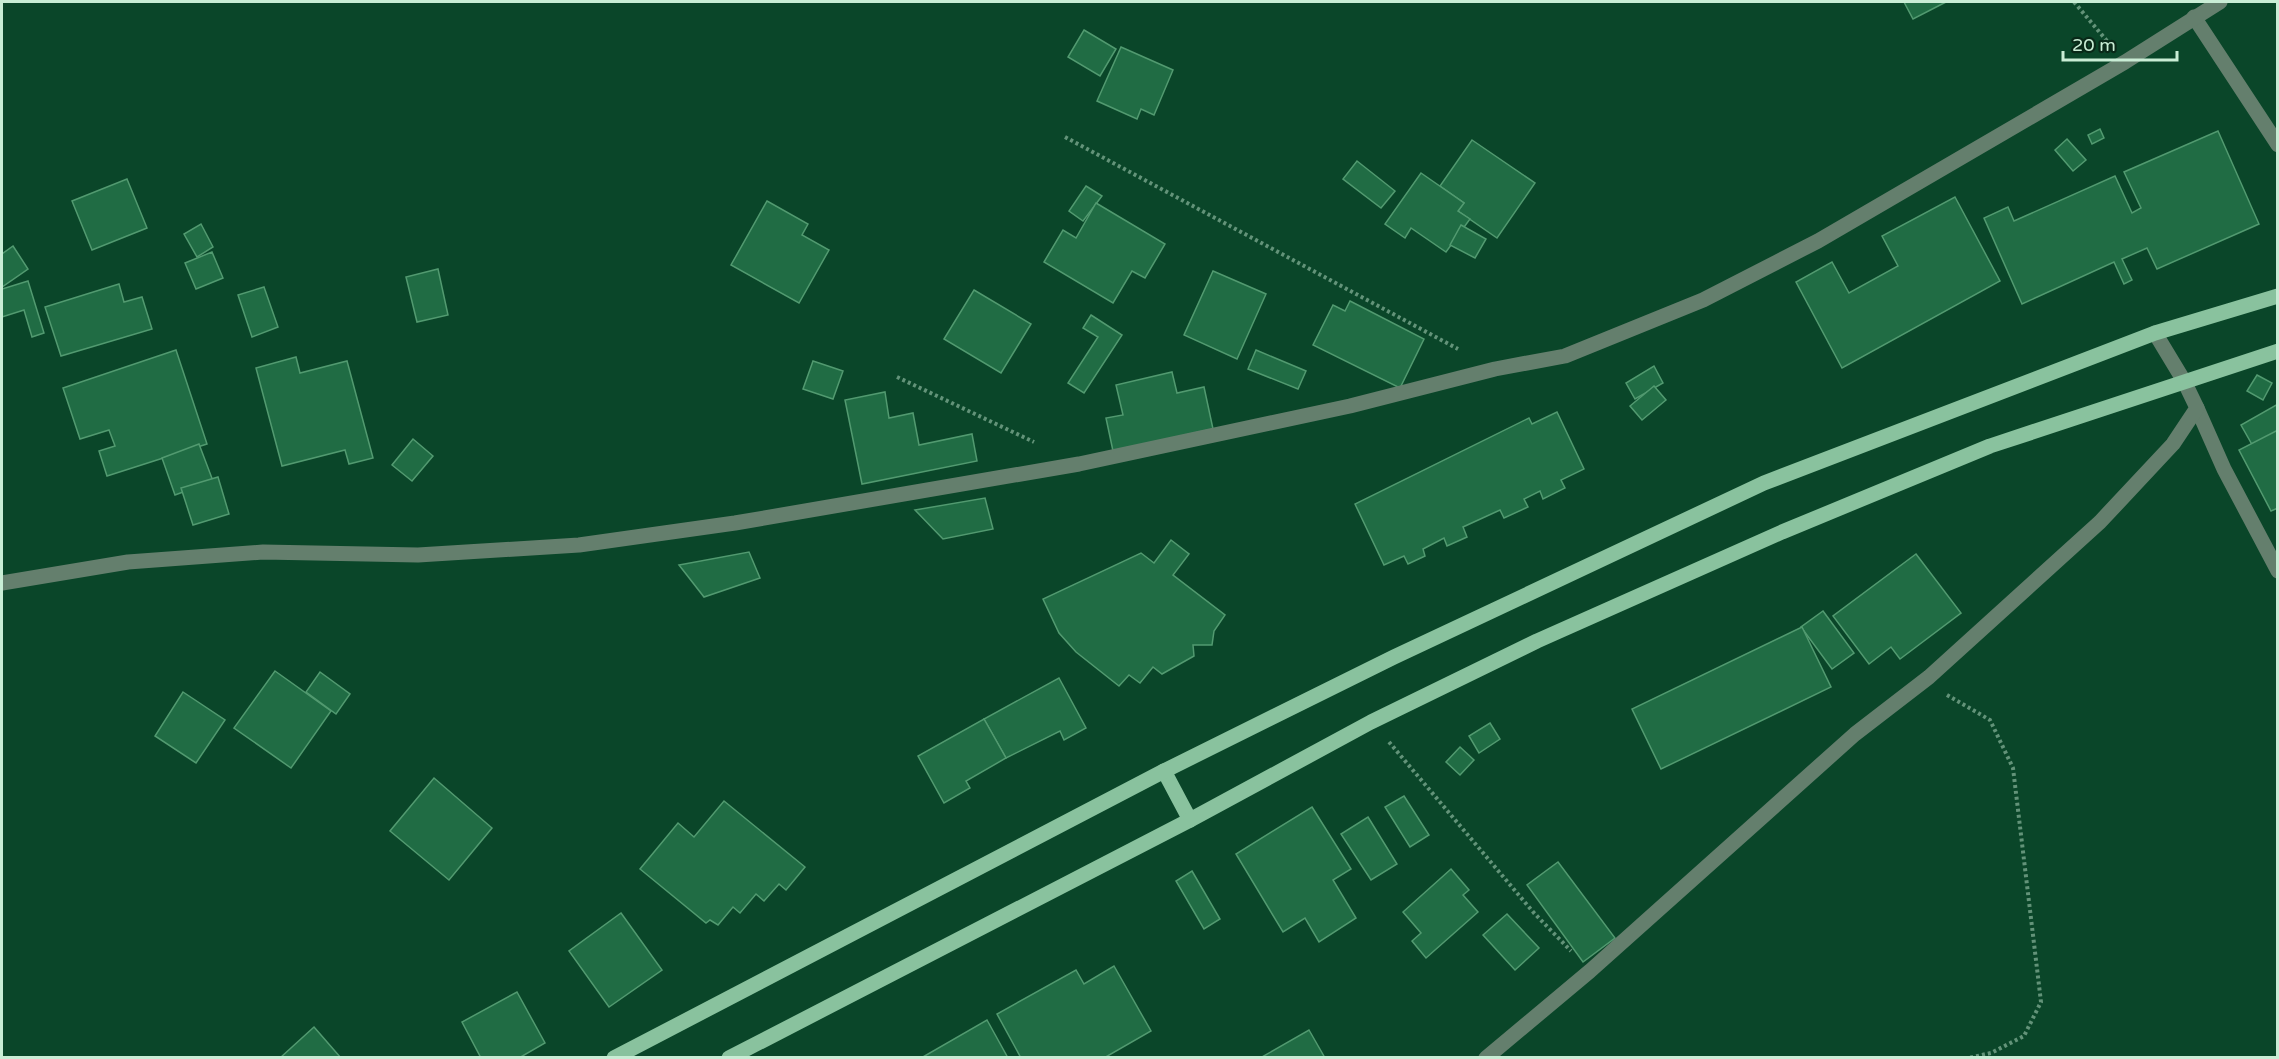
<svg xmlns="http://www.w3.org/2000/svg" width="2279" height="1059" viewBox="0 0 2279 1059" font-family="'Varela Round',sans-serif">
  <rect width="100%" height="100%" fill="#0a4629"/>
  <g fill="#206c44" stroke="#529a70" stroke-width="1.5">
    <polygon points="1904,2 1946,2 1913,19"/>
    <polygon points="1084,30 1116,49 1100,76 1068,57"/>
    <polygon points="1121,47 1173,70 1154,115 1141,109 1137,119 1097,101"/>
    <polygon points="2100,129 2104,138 2092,144 2088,135"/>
    <polygon points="2218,131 2259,224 2157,269 2147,248 2122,259 2132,280 2124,284 2114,262 2022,304 1984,218 2008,207 2014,221 2115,176 2132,213 2141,208 2124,172"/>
    <polygon points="2067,139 2086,160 2073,171 2055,150"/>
    <polygon points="1472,140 1535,183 1497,238 1458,211 1464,203 1440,186"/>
    <polygon points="1357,161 1395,191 1381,208 1343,179"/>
    <polygon points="1421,173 1464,203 1458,211 1470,219 1446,252 1411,228 1405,238 1385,224"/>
    <polygon points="127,179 147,228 92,250 72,201"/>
    <polygon points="1086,186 1102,196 1083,221 1069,211"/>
    <polygon points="1955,197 2000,281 1842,368 1796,282 1832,262 1849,293 1898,266 1882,236"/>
    <polygon points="767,201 808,224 802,235 829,250 799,303 731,265"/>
    <polygon points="1096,203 1165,244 1145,278 1132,271 1113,303 1044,262 1063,230 1076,238"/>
    <polygon points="201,224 213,247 197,257 184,234"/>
    <polygon points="1461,225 1486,239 1475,258 1450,245"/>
    <polygon points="13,246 28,269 2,287 2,254"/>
    <polygon points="212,252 223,278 196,289 185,263"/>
    <polygon points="438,269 448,315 417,322 406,277"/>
    <polygon points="1213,271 1266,294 1237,359 1184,335"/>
    <polygon points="28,281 44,333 32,337 24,310 2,317 2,289"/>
    <polygon points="119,284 124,302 142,297 152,329 61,356 45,307"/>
    <polygon points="264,287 278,327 252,337 238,295"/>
    <polygon points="974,290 1031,324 1001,373 944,339"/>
    <polygon points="1350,301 1424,339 1400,388 1313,345 1333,305 1345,311"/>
    <polygon points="1091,315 1122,335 1084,393 1068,383 1098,337 1083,328"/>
    <polygon points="176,350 207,444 107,476 99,451 115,446 109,430 80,439 63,388"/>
    <polygon points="1256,350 1306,371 1298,389 1248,369"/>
    <polygon points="296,357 300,373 347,361 373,458 349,464 345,450 282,466 256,368"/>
    <polygon points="813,361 843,371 833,399 803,389"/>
    <polygon points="1654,366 1663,383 1635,399 1626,383"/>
    <polygon points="1172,372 1177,393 1204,387 1213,429 1113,451 1106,418 1123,415 1116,385"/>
    <polygon points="2257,375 2272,383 2263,400 2247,391"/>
    <polygon points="1654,386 1666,400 1642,420 1630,406"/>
    <polygon points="885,392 889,418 913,413 919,445 972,434 977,461 862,484 845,400"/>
    <polygon points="2278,404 2278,435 2254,448 2241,425"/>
    <polygon points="1557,412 1584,469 1561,480 1565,488 1543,499 1540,491 1524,499 1528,507 1504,518 1500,510 1463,527 1467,537 1447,546 1444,538 1423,549 1425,556 1408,564 1404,556 1384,565 1355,504 1529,418 1532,424"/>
    <polygon points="2278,430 2278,508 2271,511 2239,450"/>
    <polygon points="413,439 433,456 412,481 392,465"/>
    <polygon points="199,444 213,481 175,495 162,458"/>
    <polygon points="218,477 229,514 193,525 181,488"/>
    <polygon points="985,498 993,529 943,539 915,510"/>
    <polygon points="1171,540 1189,554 1173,575 1225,615 1214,631 1212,645 1193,645 1194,656 1162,674 1153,667 1140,683 1129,675 1119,686 1076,652 1059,633 1043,599 1141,553 1154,563"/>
    <polygon points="749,552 760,578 704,597 679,565"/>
    <polygon points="1916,554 1961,613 1900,659 1891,647 1869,664 1833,616"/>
    <polygon points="1823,611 1854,653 1832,669 1801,627"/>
    <polygon points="1802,627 1831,687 1661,769 1632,709"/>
    <polygon points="275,671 331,711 291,768 234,728"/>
    <polygon points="320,672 350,694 336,714 306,692"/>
    <polygon points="1059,678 1086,728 1064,740 1060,731 1006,758 984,719"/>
    <polygon points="183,692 225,720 196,763 155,736"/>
    <polygon points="984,719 1006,758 966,781 970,788 944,803 918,756"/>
    <polygon points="1490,723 1500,739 1479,753 1469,736"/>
    <polygon points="1460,747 1474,760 1460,775 1446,762"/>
    <polygon points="434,778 492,828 449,880 390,831"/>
    <polygon points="1404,796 1429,835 1410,847 1385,807"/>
    <polygon points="724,801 805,867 786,890 779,884 764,901 756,894 740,913 733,907 718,925 710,920 706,923 640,869 678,823 694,837"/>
    <polygon points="1312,807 1351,869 1333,880 1356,918 1319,942 1305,918 1283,932 1236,854"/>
    <polygon points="1368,817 1397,864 1371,880 1341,834"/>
    <polygon points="1558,862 1615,938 1583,962 1527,885"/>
    <polygon points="1451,869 1469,890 1463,895 1478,912 1426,958 1412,941 1421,933 1403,912"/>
    <polygon points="1192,871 1220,919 1204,929 1176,881"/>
    <polygon points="621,913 662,970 609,1007 569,951"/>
    <polygon points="1507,914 1539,948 1515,970 1483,935"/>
    <polygon points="1114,966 1151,1031 1104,1058 1021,1058 997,1014 1076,970 1084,984"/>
    <polygon points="517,992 545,1043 519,1058 481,1058 462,1022"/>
    <polygon points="987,1020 1008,1058 921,1058"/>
    <polygon points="314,1027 341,1058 280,1058"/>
    <polygon points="1309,1030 1325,1058 1262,1058 1262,1057"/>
  </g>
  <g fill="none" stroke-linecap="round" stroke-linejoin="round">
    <g stroke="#639379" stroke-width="4" stroke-dasharray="3 3" stroke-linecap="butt">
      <polyline points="2074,2 2107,41"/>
      <polyline points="1065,137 1458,349"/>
      <polyline points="897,377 1034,442"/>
      <polyline points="1947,695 1990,720 2013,768 2041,1002 2024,1036 1991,1053 1968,1058"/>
      <polyline points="1389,742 1534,913 1571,951"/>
    </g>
    <g stroke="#647f6d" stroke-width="15">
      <polyline points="2194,17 2278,145"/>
      <polyline points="2197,408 2224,469 2278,571"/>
      <polyline points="2,583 128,562 263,552 418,555 579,545 735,523 1079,464 1350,406 1495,369 1565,356 1703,300 1818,241 2125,62 2220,2"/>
      <polyline points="1486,1058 1590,971 1855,734 1929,677 2100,522 2173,444 2197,408 2184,381 2155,333"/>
    </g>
    <g stroke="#89c29e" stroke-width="15">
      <polyline points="1164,771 1190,820"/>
      <polyline points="614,1058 1164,771 1394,657 1764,483 2155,333 2278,296"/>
      <polyline points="729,1058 1190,820 1371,722 1537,641 1782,532 1990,446 2278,351"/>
    </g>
  </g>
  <rect width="2279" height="1059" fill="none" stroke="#c9edd5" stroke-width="6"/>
  <path d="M2063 51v9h114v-9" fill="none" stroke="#c9edd5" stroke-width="3"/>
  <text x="2072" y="51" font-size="18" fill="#c9edd5" stroke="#092918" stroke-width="4.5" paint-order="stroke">20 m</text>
</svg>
